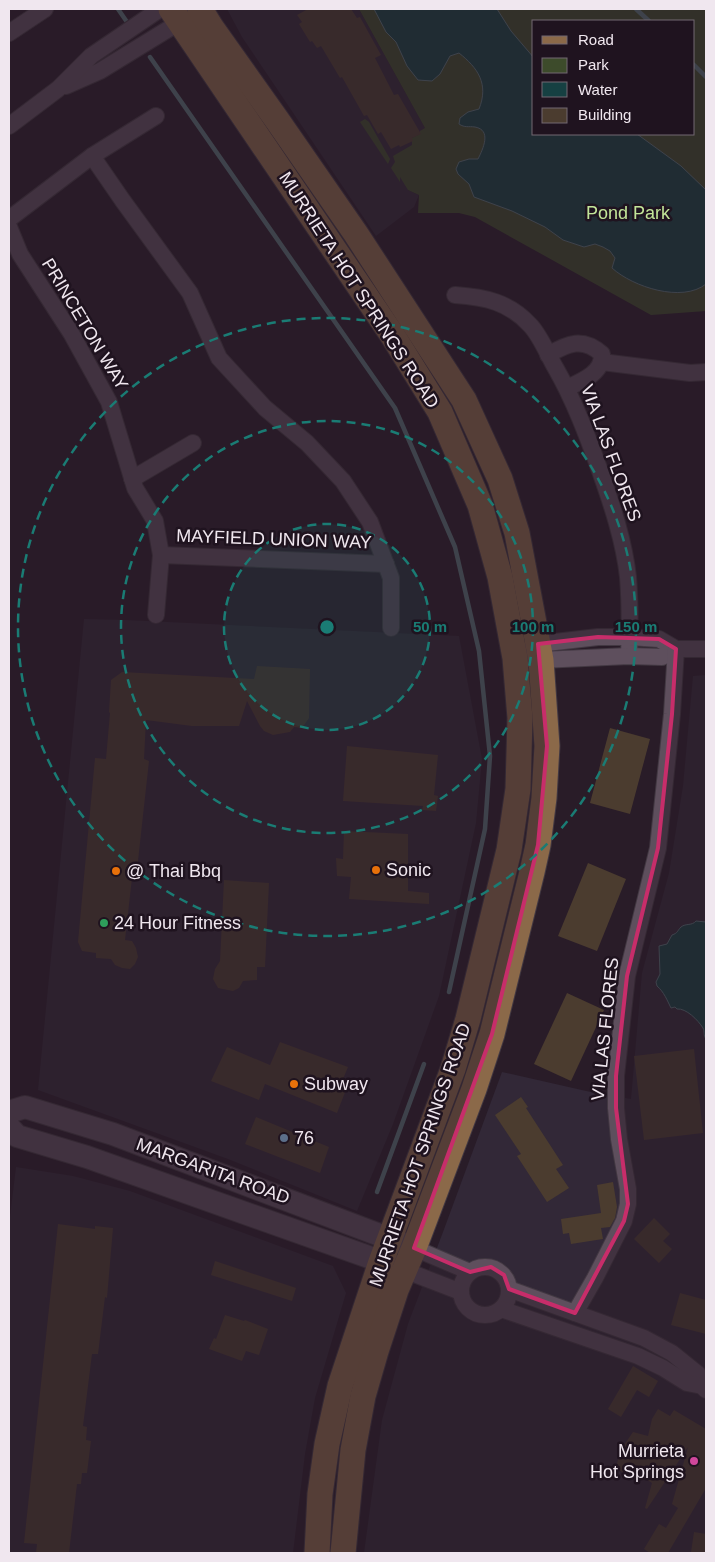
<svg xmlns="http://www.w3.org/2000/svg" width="715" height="1562" viewBox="0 0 715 1562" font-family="Helvetica,sans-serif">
  <rect width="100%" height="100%" fill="#291c28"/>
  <g fill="#322837">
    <polygon points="227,9 359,9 429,135 408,190 419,195 414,207 376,236 242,37"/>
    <polygon points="84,619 126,620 459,636 482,759 476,823 439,996 393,1124 357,1211 228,1159 38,1090"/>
    <polygon points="706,675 706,1553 364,1553 382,1420 408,1324 443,1232 502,1072 595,1093 631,1099 642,973 669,873 683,786 693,676"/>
    <polygon points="16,1167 73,1176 130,1191 333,1266 346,1293 315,1398 305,1454 293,1553 9,1553 9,1225"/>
  </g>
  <g fill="#3d4b2b" fill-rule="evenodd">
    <path d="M359,9H706V311L651,315L475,217L459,213H418L419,195L408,190L400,177V182L391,168L395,162L393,156L412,145V138L420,134V131L425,128ZM534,21H694V134H534Z"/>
    <polygon points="365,119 369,122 390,159 388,164 360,122"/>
  </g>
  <g fill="#164042" stroke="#577276">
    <path d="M374,9H497L511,31L534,58V134H637L681,166L706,190V284C682,303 633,287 612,268L615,258L610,251L603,247L595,244L584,247L563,240L545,227L512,211L474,197L469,184L458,174L456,169L459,162L469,159H478C483,149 492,130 475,127C468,126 465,128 459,124L460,118L468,112L479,109C489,84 478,68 459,53L450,56L440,74L432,81L418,80L407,66L396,42L386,32Z"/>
    <path d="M696,921L706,922V1039C703,1035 705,1032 703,1028C698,1020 686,1008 677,1009L675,1007L671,1008C667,1000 664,992 657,986L656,982L660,974L659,946L667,944L672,935C678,933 677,931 681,927C686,923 692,926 696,921Z"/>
  </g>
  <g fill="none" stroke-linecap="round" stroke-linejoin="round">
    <g stroke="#577276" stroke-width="4.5">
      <polyline points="118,9 127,22"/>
      <polyline points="636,9 649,21"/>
      <polyline points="150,57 395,408 455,547 479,651 490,756 485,829 449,992"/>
      <polyline points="694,65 706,77"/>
      <polyline points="377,1192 424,1064"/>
    </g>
  </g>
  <g fill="#4b3c2f">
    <polygon points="308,9 351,9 357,18 360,17 381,55 375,58 394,95 398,94 421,134 412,138 413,141 400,147 399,145 391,149 381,132 378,134 367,115 364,116 342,77 340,78 321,46 317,48 312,41 310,42 299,24 302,22 297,15"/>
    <polygon points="257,666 310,669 309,718 302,728 294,727 290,732 273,735 264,731 260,726 247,701 239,726 192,726 146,720 144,759 149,761 137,870 133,869 125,940 132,941 136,948 138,957 135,964 130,969 122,968 115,965 111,959 96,958 96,953 82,951 78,942 95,758 106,759 110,713 109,712 111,680 122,672 254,679"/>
    <polygon points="610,728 650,739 630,814 590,803"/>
    <polygon points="347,746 438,755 434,795 438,796 436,811 422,810 423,806 343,801"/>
    <polygon points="344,831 408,834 408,891 429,893 429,904 349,899 351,877 337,876 336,858 343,859"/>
    <polygon points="588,863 626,879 597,951 558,936"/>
    <polygon points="224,880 269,883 265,967 257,967 257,980 243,981 239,988 233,991 218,988 213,979 215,969 220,961"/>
    <polygon points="567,993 604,1010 571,1081 534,1064"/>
    <polygon points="280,1042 348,1067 343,1079 349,1082 337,1113 265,1084 259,1100 211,1081 227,1047 270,1065"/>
    <polygon points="694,1049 703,1133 644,1140 634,1056"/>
    <polygon points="521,1097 528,1107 526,1108 563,1165 556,1169 569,1188 547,1202 517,1156 521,1154 495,1115"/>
    <polygon points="256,1117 329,1147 320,1173 245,1144"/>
    <polygon points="613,1182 617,1207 615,1218 610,1227 601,1228 603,1239 571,1244 569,1233 563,1234 561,1219 601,1213 597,1185"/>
    <polygon points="654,1218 670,1234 663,1241 672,1249 659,1263 634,1239"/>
    <polygon points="58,1224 95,1229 95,1226 113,1228 107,1298 105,1297 98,1354 92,1354 83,1426 87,1427 86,1440 91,1441 87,1473 82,1473 81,1484 77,1484 69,1553 36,1553 37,1544 24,1543"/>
    <polygon points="215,1261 296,1288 292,1301 211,1275"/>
    <polygon points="680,1293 706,1300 706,1334 671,1325"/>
    <polygon points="225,1315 244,1321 245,1320 268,1329 259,1355 246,1351 242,1361 209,1349 214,1338 216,1339"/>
    <polygon points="633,1366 658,1381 649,1397 637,1390 621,1417 608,1409"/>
    <polygon points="658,1409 670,1416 674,1410 706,1429 706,1488 668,1553 650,1553 644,1549 659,1524 666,1528 678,1508 672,1504 688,1447 647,1509 645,1508 652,1483 631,1469 627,1475 616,1468 620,1451 633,1432 648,1436 652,1419"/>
    <polygon points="694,1532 706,1534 706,1553 691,1552"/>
  </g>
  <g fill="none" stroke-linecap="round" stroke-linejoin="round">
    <g stroke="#423842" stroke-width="18">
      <g id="minor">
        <polyline points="9,33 45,9"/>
        <polyline points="66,86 100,71 188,17"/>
        <polyline points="9,126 58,89 91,56 160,9"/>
        <polyline points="92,156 123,201 190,293 219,358 265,408 307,443 343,481 370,522 391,578 391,628"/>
        <polyline points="9,219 92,156 156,116"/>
        <polyline points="9,227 20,254 71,333 109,402 135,488 155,521 161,555 156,615"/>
        <path d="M455,295C485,297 509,302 530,325C540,335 548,355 555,367C574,400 587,435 600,471C612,505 624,541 628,577C630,603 630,630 629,656"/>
        <path d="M548,355C568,343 583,337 602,354C603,373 582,381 567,388"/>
        <polyline points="602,362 690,373 706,372"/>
        <polyline points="132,479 193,443"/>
        <polyline points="161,555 386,564"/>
        <polyline points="530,649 538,644 598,637 630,637 659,639 676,649"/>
        <polyline points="515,658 541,660 629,656 662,657 676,649 706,649"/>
        <polyline points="414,1248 470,1272"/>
        <circle cx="485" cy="1291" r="24"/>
        <polyline points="404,1270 461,1292"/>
        <polyline points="509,1289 644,1338 672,1353 698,1374 702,1386"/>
        <polyline points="501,1309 638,1356 663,1368 687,1383 702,1386 706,1390"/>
        <polyline points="575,1313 595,1278 624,1221 628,1204 628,1189 619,1139 616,1108 616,1076 627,976 658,848 672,714 676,649"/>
      </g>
    </g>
    <g stroke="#423842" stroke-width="24">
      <g id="secondary">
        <polyline points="9,1112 25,1107 113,1134 414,1248"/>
        <polyline points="9,1127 17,1136 87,1157 397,1267"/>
      </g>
    </g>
    <g stroke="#423842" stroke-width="27">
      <g id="primary">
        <polyline points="171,9 393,336 440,412 480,505 500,577 515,658 520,718 518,789 509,850 468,1019 453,1069 381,1262 340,1386 327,1444 320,1494 317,1553"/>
        <polyline points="200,9 211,27 277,120 356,234 464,400 500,479 517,533 541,660 547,746 544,798 538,845 532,872 492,1034 474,1089 414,1248 396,1290 376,1351 363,1396 353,1450 343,1553"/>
      </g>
    </g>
    <use href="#minor" stroke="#5e4f5d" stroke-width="16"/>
    <use href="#secondary" stroke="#5e4f5d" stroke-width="22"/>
    <use href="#primary" stroke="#8b6949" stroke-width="25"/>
  </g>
  <path d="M0 0H715V1562H0ZM598,637L659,639L676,649L672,714L658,848L627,976L616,1076V1108L628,1204L624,1221L575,1313L509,1289L504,1275L491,1267L470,1272L414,1248L492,1034L538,845L547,746L538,644Z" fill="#291c28" fill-opacity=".55" fill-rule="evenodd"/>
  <path fill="none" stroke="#c72d6a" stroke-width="4" stroke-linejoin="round" d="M598,637L659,639L676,649L672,714L658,848L627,976L616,1076V1108L628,1204L624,1221L575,1313L509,1289L504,1275L491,1267L470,1272L414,1248L492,1034L538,845L547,746L538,644Z"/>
  <circle cx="327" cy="627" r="103" fill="#1a7c74" fill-opacity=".12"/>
  <g fill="none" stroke="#1a7c74" stroke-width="2.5" stroke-dasharray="9 6">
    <circle cx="327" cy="627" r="103"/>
    <circle cx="327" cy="627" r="206"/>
    <circle cx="327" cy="627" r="309"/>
  </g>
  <g fill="#e8710a" stroke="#1f131f" stroke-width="2">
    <circle cx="376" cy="870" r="5"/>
    <circle cx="116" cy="871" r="5"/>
    <circle cx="294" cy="1084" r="5"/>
  </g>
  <circle fill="#2e9e5b" stroke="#1f131f" stroke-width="2" cx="104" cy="923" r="5"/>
  <circle fill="#5c6f8a" stroke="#1f131f" stroke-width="2" cx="284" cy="1138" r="5"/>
  <circle fill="#d1479c" stroke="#1f131f" stroke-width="2" cx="694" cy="1461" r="5"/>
  <g text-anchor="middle" stroke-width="5" stroke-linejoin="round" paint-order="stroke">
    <g font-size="18" fill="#c2e599" stroke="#1f131f">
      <text x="628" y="219">Pond Park</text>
    </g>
    <g font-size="18" fill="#f0e7ef" stroke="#1f131f">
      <text transform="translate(359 290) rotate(57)" y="6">MURRIETA HOT SPRINGS ROAD</text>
      <text transform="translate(85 324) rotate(59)" y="6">PRINCETON WAY</text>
      <text transform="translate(611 453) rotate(70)" y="6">VIA LAS FLORES</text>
      <text transform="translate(274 539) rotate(2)" y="6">MAYFIELD UNION WAY</text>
      <text transform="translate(605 1029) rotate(-84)" y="6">VIA LAS FLORES</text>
      <text transform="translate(420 1155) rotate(-71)" y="6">MURRIETA HOT SPRINGS ROAD</text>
      <text transform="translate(213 1171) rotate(20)" y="6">MARGARITA ROAD</text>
    </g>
    <g font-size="18" fill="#f0e7ef" stroke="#1f131f" text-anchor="start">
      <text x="386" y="876">Sonic</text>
      <text x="126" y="877">@ Thai Bbq</text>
      <text x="114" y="929">24 Hour Fitness</text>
      <text x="304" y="1090">Subway</text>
      <text x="294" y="1144">76</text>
      <text x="684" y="1457" text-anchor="end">Murrieta<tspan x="684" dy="21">Hot Springs</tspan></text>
    </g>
  </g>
  <circle cx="327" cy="627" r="8" fill="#1a7c74" stroke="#1f131f" stroke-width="2.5"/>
  <g font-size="15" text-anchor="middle" font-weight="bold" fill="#1a7c74" stroke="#1f131f" stroke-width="5" stroke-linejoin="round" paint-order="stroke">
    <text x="430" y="632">50 m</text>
    <text x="533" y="632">100 m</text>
    <text x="636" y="632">150 m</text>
  </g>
  <rect width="715" height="1562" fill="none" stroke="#f0e7ef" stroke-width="20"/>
  <rect x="532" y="20" width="162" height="115" fill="#1f131f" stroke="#736872"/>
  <rect x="542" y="36" width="25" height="8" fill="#8b6949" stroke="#736872"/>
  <text x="578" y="45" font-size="15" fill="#f0e7ef">Road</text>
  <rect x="542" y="58" width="25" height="15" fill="#3d4b2b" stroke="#736872"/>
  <text x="578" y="70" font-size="15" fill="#f0e7ef">Park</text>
  <rect x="542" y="82" width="25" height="15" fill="#164042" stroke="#736872"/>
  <text x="578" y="95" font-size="15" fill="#f0e7ef">Water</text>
  <rect x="542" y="108" width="25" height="15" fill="#4b3c2f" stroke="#736872"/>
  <text x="578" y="120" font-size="15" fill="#f0e7ef">Building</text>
</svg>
